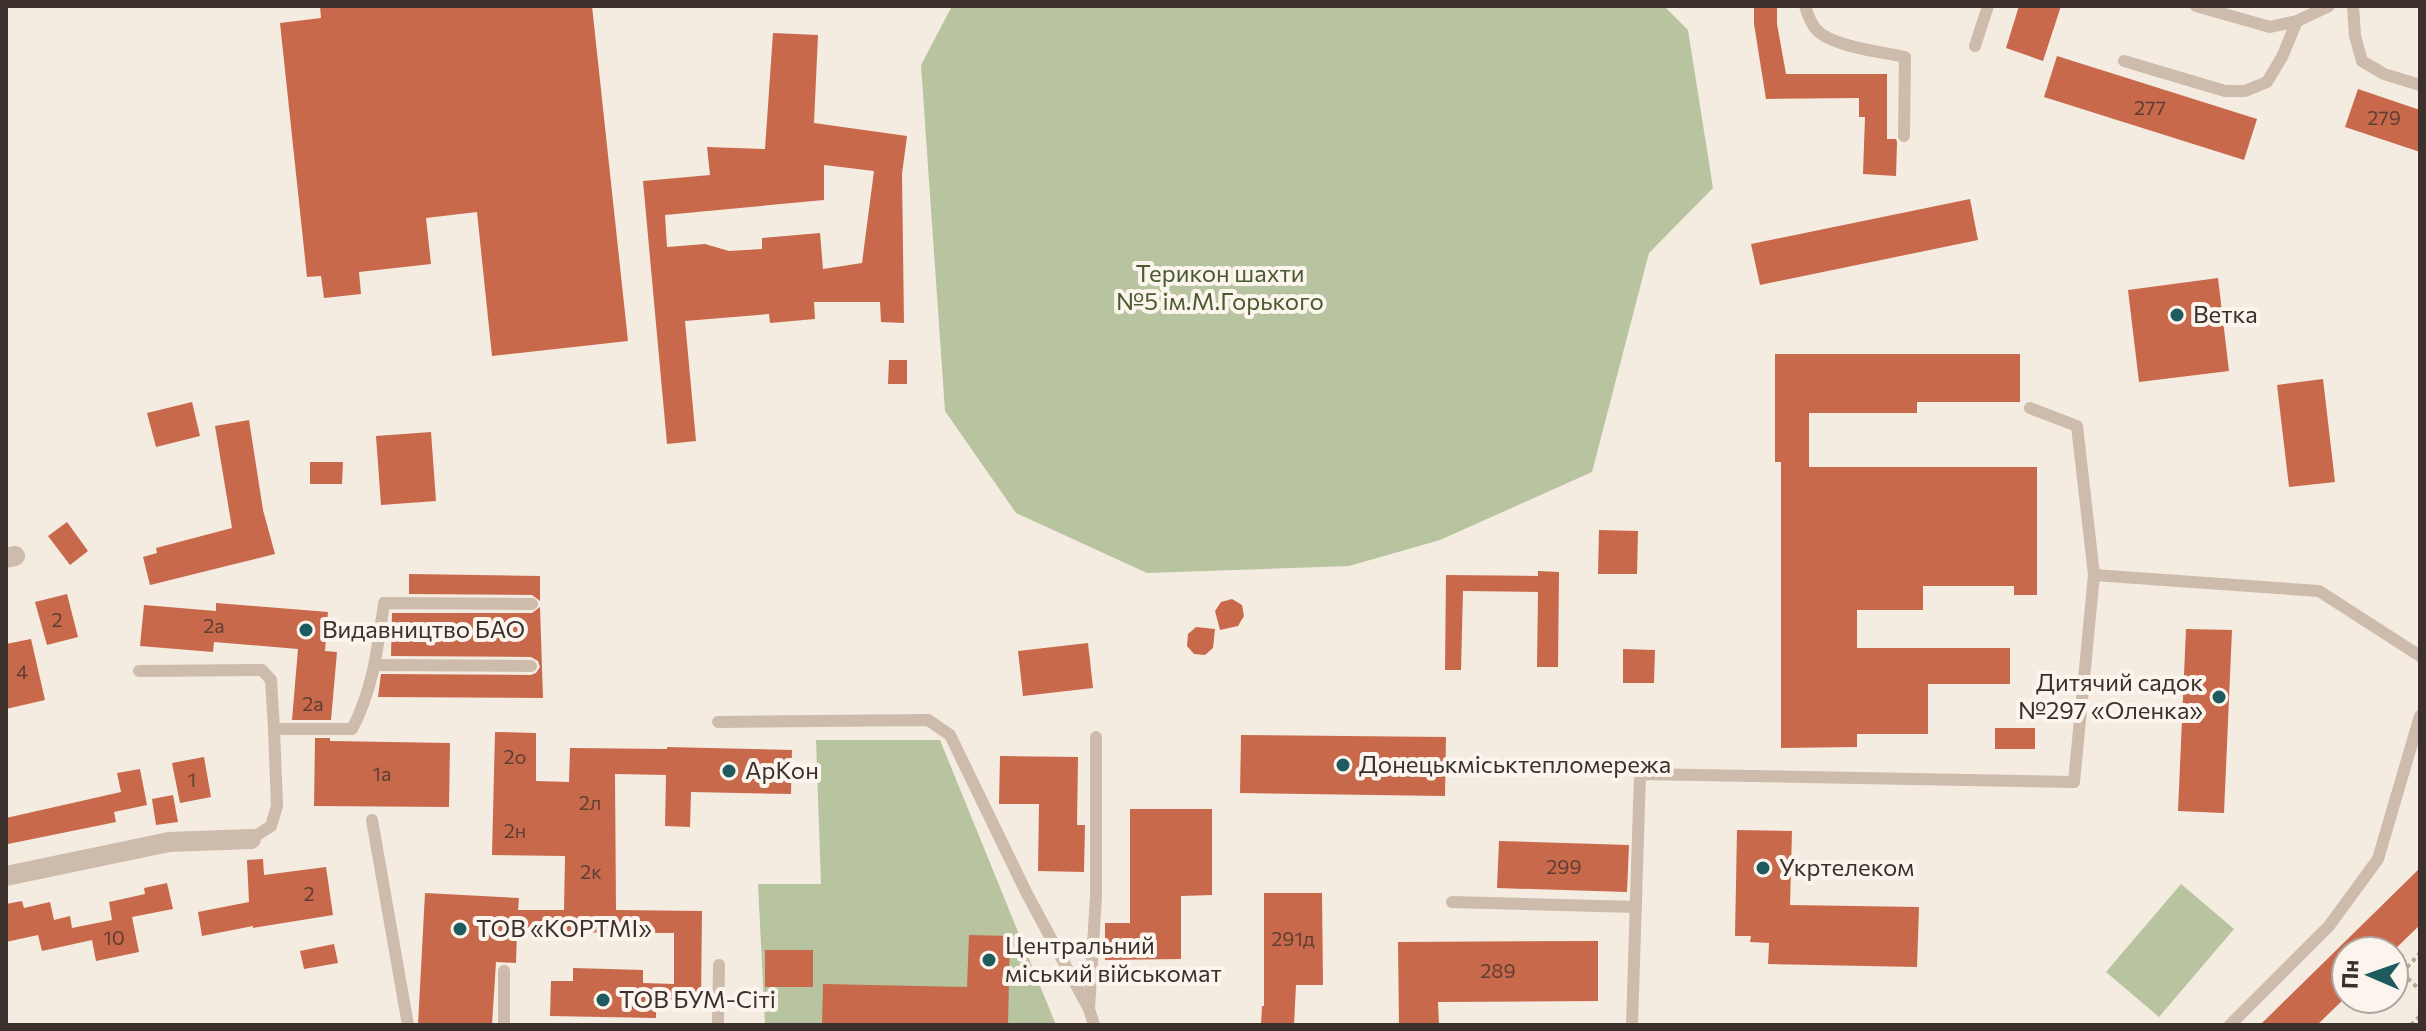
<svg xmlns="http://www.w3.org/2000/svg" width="2426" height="1031" viewBox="0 0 2426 1031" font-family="Commissioner,sans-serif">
  <rect width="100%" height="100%" fill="#f4ebe1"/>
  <g fill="#b8c4a0">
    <polygon points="952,6 1664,6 1688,30 1713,188 1649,253 1592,472 1440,540 1349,566 1147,573 1016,513 945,411 921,65"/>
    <polygon points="816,740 940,740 1056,1025 765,1025 758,884 821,884"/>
    <polygon points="2181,884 2234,929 2159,1017 2106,972"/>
  </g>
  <g fill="#c8694b" fill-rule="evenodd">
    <polygon points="320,6 592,6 628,341 492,356 477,212 426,218 431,264 359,272 361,294 324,298 321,276 307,277 280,23 321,18"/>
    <polygon points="1754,6 1777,6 1777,24 1786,74 1887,74 1887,139 1896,139 1897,142 1896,176 1863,174 1865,117 1859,117 1859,98 1766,99 1754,24"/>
    <polygon points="2019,6 2061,6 2043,61 2006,48"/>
    <path d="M773,33L818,35L814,123L907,136L902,174L904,323L881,322L880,302H814L815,319L770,323L769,314L685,321L696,441L667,444L643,181L710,175L707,147L765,149ZM824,165L874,171L862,263L823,269L820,233L762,238V249L729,251L705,244L667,247L665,215L824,200Z"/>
    <polygon points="2057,56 2257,119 2244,160 2044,97"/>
    <polygon points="2358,89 2420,110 2420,152 2345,127"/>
    <polygon points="1970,199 1978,240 1760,285 1751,244"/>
    <polygon points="2218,278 2229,371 2139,382 2128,290"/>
    <polygon points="1775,354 2020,354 2020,402 1917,402 1917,413 1809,413 1809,467 2037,467 2037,595 2014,595 2014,586 1923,586 1923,610 1857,610 1857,648 2010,648 2010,684 1928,684 1928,734 1857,734 1857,747 1781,748 1781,462 1775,462"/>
    <polygon points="889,360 907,360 907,384 888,384"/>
    <polygon points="2323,379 2335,482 2289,487 2277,385"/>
    <polygon points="192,402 200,436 156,447 147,413"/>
    <polygon points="249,420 263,510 275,554 150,585 143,557 157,553 156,548 232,528 215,426"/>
    <polygon points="431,432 436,501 381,505 376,436"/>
    <polygon points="310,462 343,462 342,484 310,484"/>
    <polygon points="67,522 88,551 70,565 48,536"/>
    <polygon points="1599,530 1638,531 1637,574 1598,574"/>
    <polygon points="1538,571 1559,572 1558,667 1537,667 1538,592 1463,591 1461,670 1445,670 1446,575 1538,576"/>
    <polygon points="409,574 540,576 540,601 532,595 409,594"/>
    <polygon points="67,594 78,637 47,645 35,602"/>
    <polygon points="1232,599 1242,605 1244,616 1238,626 1220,630 1215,611 1221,602"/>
    <polygon points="216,603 328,612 325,651 337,652 331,720 292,720 298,649 214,642 213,652 140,646 144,605 216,611"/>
    <polygon points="540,607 543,698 378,697 381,674 531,675 536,673 540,667 538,661 531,657 391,656 392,613 532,613"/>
    <polygon points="1196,627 1215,629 1213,648 1205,655 1194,654 1187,646 1188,634"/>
    <polygon points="2186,629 2232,630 2224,813 2178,811"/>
    <polygon points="31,639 45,700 6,709 6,644"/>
    <polygon points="1088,643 1093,688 1023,696 1018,651"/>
    <polygon points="1623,649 1655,650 1654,683 1623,683"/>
    <rect x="1995" y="728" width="40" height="21"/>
    <polygon points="495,732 536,733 536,781 569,782 570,748 667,749 667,747 792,750 791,794 691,792 690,827 665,826 666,775 615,774 616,910 702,911 701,1000 656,1000 656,1018 550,1016 551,981 573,981 573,968 643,970 643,983 674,984 674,933 517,932 516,963 496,962 492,1025 418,1025 425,893 519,898 518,910 564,910 565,856 492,855"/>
    <polygon points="1241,735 1446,737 1445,796 1240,793"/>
    <polygon points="315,738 330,738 330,741 450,743 449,807 314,806"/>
    <polygon points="1000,756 1078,757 1077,825 1085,825 1084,872 1038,871 1039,804 999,804"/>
    <polygon points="204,757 211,797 180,803 172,763"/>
    <polygon points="140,769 147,805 114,812 116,822 8,844 6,818 121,792 117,773"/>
    <polygon points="173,795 178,822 156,825 152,799"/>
    <polygon points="1130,809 1212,809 1212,895 1181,896 1181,959 1105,960 1105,923 1130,923"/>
    <polygon points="1737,830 1792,831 1790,905 1919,907 1917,967 1768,964 1769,943 1750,942 1751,936 1735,936"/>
    <polygon points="1499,841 1629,845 1627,892 1497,888"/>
    <polygon points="263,859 264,875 326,867 333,915 253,928 253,926 202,936 198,912 249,902 247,860"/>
    <polygon points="2420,868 2420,925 2393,951 2346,951 2346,997 2317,1025 2260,1025"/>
    <polygon points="167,883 173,909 132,917 139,952 96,961 92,940 42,951 38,935 6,942 6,904 22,901 24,908 50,902 54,920 70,916 72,928 112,920 109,902 145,894 144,888"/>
    <polygon points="1264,893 1322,893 1323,985 1296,985 1294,1025 1261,1025 1262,1006 1264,1006"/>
    <polygon points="969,935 1010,936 1008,1025 822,1025 823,984 967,987"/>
    <polygon points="1598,941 1598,1001 1438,1002 1439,1025 1399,1025 1398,942"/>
    <polygon points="334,944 338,963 304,969 300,951"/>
    <rect x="765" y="950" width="48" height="37"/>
  </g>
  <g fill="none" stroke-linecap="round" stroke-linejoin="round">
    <g stroke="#b9a596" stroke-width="4" stroke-dasharray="4 4" stroke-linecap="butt">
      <polyline points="2402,973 2420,990"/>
      <polyline points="2394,975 2402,973 2420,953"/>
      <polyline points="2411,1025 2420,1016"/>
    </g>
    <g stroke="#cdbbac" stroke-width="12">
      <path d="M1805,6C1808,16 1812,27 1820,33C1838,47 1882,52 1905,57L1904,136"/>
      <polyline points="2196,6 2270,27 2297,21 2329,6"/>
      <polyline points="2353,6 2355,36 2362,61 2384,74 2420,85"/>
      <polyline points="1975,46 1988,6"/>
      <polyline points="2124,61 2225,91 2245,91 2267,82 2282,57 2297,21"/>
      <polyline points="2094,575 2319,591 2420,656"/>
      <polyline points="375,665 531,666"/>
      <polyline points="139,671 262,670 271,680 274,729"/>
      <polyline points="718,722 928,720 950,735 1026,892 1089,1009"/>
      <polyline points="372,820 408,1025"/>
      <path d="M251,839L271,826L277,806L274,729H352C373,690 378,646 384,603L532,604"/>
      <polyline points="1452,902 1636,907"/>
      <polyline points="504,971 504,1025"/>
      <polyline points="718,1025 719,965"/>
      <polyline points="1094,1025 1089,1009 1096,896 1096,737"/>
      <polyline points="1632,1025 1640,774 2074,782 2094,575 2077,426 2030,408"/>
      <polyline points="2230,1025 2329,926 2378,859 2420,716"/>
    </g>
    <g stroke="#cdbbac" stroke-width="20">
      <polyline points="6,558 15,556"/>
      <polyline points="6,876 169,842 251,839"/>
    </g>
  </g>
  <g fill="#1f5a5e" stroke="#fbf5ee" stroke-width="3">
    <circle cx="2177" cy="315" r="8"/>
    <circle cx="306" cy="630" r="8"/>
    <circle cx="2219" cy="697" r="8"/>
    <circle cx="1343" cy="765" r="8"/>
    <circle cx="729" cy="771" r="8"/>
    <circle cx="1763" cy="868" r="8"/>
    <circle cx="460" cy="929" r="8"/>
    <circle cx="989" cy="960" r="8"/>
    <circle cx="603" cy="1000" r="8"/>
  </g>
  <g text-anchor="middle" stroke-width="8" stroke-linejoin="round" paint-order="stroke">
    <g font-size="20" fill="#5e3e33">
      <text x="2150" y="115">277</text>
      <text x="2384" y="125">279</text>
      <text x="57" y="627">2</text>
      <text x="214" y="633">2а</text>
      <text x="22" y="679">4</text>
      <text x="313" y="711">2а</text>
      <text x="515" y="764">2о</text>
      <text x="382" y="781">1а</text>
      <text x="192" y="787">1</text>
      <text x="590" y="810">2л</text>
      <text x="515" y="838">2н</text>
      <text x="1564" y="874">299</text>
      <text x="591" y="879">2к</text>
      <text x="309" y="901">2</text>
      <text x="114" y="945">10</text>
      <text x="1293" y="946">291д</text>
      <text x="1498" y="978">289</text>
    </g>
    <g font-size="24" fill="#4a5a2e" stroke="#fbf5ee">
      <text x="1220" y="282">Терикон шахти<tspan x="1220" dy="28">№5 ім.М.Горького</tspan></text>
    </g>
    <g font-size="24" fill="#3b302b" stroke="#fbf5ee" text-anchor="start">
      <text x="2193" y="323">Ветка</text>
      <text x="322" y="638">Видавництво БАО</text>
      <text x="2203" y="691" text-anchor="end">Дитячий садок<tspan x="2203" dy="28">№297 «Оленка»</tspan></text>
      <text x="1359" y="773">Донецькміськтепломережа</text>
      <text x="745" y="779">АрКон</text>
      <text x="1779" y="876">Укртелеком</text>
      <text x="476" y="937">ТОВ «КОРТМІ»</text>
      <text x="1005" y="954">Центральний<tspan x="1005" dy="28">міський військомат</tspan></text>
      <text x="619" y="1008">ТОВ БУМ-Сіті</text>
    </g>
  </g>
  <rect width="2426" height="1031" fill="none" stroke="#3b302b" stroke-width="16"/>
  <g transform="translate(2370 975) rotate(272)"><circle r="38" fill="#fbf5ee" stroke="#aea6a0" stroke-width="2"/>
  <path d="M0-6L14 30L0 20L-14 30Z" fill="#1f5a5e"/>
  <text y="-12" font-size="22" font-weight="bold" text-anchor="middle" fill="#3b302b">Пн</text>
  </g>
</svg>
